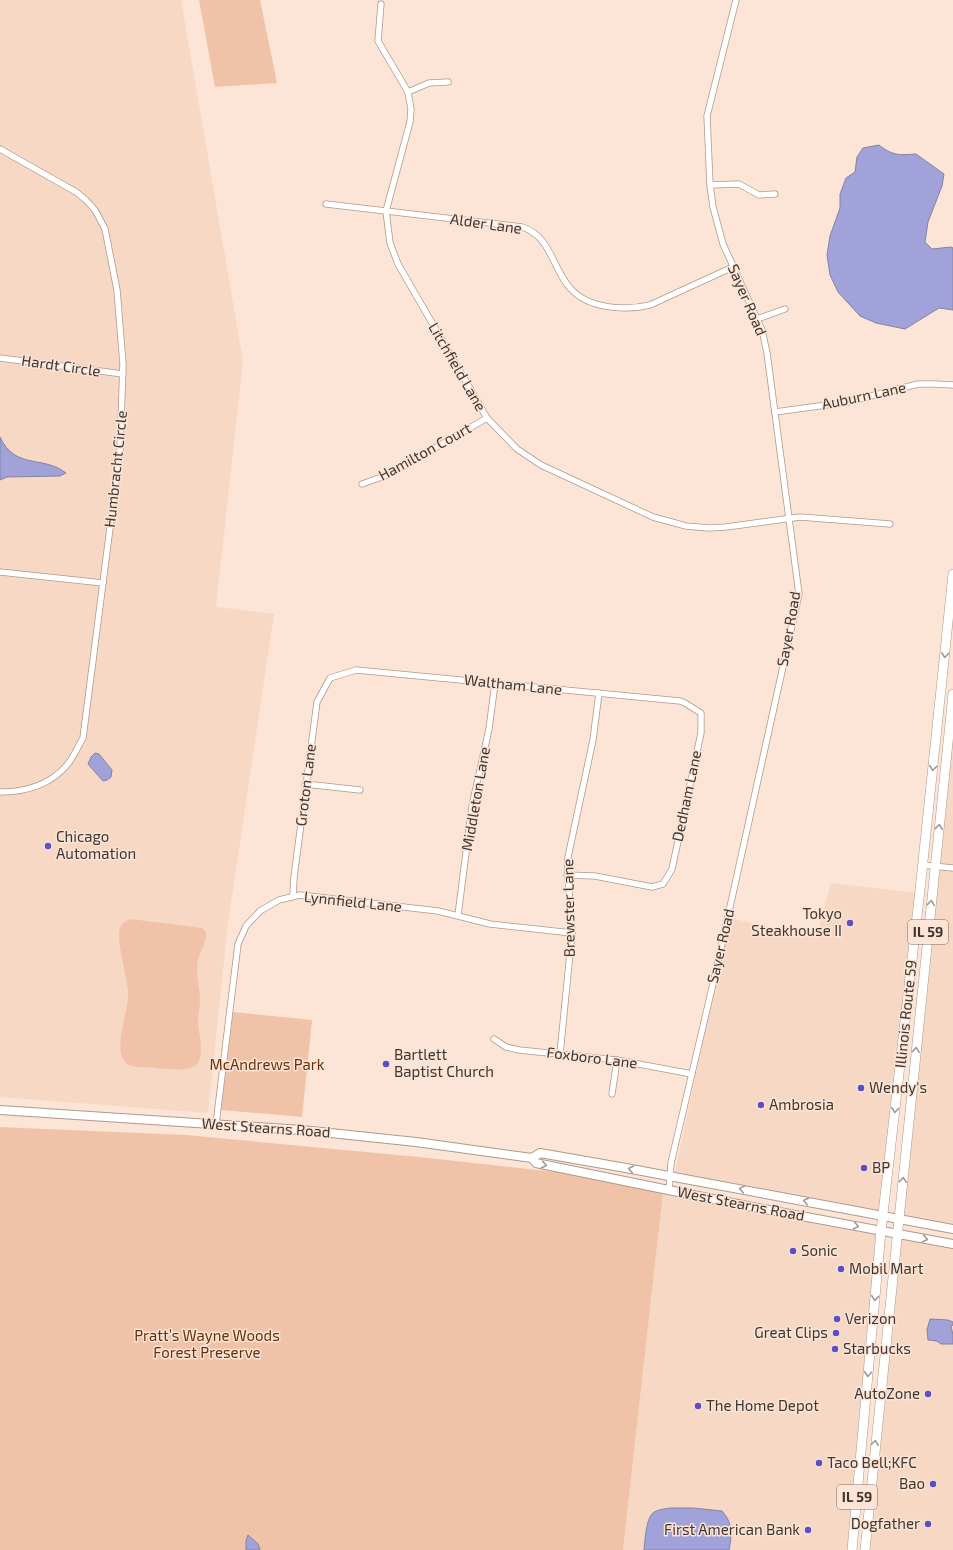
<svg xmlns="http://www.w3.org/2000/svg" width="953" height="1550" viewBox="0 0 953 1550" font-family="'Exo 2',sans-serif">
  <rect width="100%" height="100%" fill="#fce4d6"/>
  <g fill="#f6d8c5">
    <polygon points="0,0 181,0 243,361 216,607 274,614 228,923 208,1113 0,1097"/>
    <polygon points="950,752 953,752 953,865 939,864"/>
    <polygon points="938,869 953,870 953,1234 901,1224"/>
    <polygon points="831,883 918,893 884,1220 673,1180 730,918 816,938"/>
    <polygon points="664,1184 882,1227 848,1550 623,1550"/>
    <polygon points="901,1229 953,1239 953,1550 869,1550"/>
  </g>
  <g fill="#f0c3a8">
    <polygon points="199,0 260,0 277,83 215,87"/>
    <path d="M131,919L202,928L206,932C207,942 200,951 198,960C195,973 200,987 200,1000C200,1007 198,1014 198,1021C198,1032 206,1057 196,1065C187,1072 168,1069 157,1068C149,1067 131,1069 125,1062C112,1046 130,1011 128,991C127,976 116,941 120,928C122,923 126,921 131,919Z"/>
    <polygon points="233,1012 312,1020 302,1117 221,1110"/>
    <polygon points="0,1127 186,1135 419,1157 664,1184 623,1550 0,1550"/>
  </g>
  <g fill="#a1a2d9" stroke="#8482a6">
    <path d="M879,145C893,156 899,155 916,154L944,174L942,186L928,222L925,242L932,249L951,247L953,248V310L939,308L905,329L876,323L860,316L838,292L830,275L827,255L830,236L840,208V194L846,178L855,172L857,157L863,148Z"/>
    <path d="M0,437C15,470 43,455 66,473L60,476L7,477L0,480Z"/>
    <polygon points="95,753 99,754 112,770 111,777 107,780 103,781 88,764 91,757"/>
    <polygon points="930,1319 948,1320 953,1322 953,1325 951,1326 953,1335 953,1344 941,1344 937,1341 928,1340 927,1330"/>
    <path d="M671,1508H693L722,1511C733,1523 732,1535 729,1550H644C645,1541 646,1518 653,1513C658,1509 665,1509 671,1508Z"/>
    <polygon points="248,1535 258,1544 260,1550 246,1550 246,1541"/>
  </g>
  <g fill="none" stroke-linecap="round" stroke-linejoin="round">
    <g stroke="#af998b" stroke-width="7">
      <g id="minor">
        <polyline points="381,4 378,41 408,92 411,109 410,122 386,211 390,243 398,264 487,418 517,449 541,465 653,517 686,526 709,528 726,527 800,517 890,524"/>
        <polyline points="408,92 429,83 448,82"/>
        <path d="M0,149L76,192L86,200L95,210L105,229L117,290L123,364L120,450L83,738C78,746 74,757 67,765C50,785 26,792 0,792"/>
        <polyline points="710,185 739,184 759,195 775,194"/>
        <path d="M326,204L522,227C551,236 552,268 570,288C588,309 625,311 650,305L733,267"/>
        <polyline points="757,319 785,309"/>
        <polyline points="0,358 123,374"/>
        <polyline points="775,412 848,402 918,384 935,384 953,385"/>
        <polyline points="362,484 390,474 487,418"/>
        <polyline points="0,572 103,583"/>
        <polyline points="305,784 360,790"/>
        <polyline points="922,865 953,868"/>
        <polyline points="293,896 294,877 317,702 330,678 356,670 680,701 685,703 701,713 701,733 672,869 663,884 652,887 595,876 567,875"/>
        <polyline points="458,915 472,806 489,729 495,683"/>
        <polyline points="494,1039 506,1047 519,1050 617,1060 692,1074"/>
        <path d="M560,1054L572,933C572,907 566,882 568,857L593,740L599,693"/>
        <polyline points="612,1094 617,1060"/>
        <polyline points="216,1124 238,944 246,926 260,911 279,900 300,895 438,911 490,924 572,933"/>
        <polyline points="669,1190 671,1163 715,975 799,594 767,353 762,330 723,244 713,207 710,185 707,116 736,0"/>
      </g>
    </g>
    <g stroke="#af998b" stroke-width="10">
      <g id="secondary">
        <polyline points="0,1110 302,1130 416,1142 532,1158 540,1153 626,1168 953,1229"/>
        <polyline points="532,1158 536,1163 747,1206 953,1244"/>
      </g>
    </g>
    <g stroke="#af998b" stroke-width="10">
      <g id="primary">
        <polyline points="852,1550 881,1231 920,890 953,574"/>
        <polyline points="865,1550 953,694"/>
      </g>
    </g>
    <use href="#minor" stroke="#fff" stroke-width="5.5"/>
    <use href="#secondary" stroke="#fff" stroke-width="8"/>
    <use href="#primary" stroke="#fff" stroke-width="9"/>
  </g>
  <defs><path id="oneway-chevron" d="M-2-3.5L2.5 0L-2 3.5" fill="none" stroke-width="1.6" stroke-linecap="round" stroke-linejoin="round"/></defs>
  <g stroke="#9f9a98">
    <use href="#oneway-chevron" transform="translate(945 655) rotate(96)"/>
    <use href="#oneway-chevron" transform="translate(933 768) rotate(96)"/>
    <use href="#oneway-chevron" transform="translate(939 827) rotate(-84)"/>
    <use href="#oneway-chevron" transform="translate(931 903) rotate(-84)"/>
    <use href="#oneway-chevron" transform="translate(916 1050) rotate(-84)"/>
    <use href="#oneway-chevron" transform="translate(895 1110) rotate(96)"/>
    <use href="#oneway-chevron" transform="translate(544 1165) rotate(11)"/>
    <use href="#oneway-chevron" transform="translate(631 1169) rotate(-169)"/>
    <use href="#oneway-chevron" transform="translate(903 1180) rotate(-84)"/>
    <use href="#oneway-chevron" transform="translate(742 1189) rotate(-170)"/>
    <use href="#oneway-chevron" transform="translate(806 1201) rotate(-169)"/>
    <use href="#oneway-chevron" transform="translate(856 1226) rotate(11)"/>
    <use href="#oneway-chevron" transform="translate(925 1239) rotate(11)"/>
    <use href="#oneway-chevron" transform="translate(875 1298) rotate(96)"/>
    <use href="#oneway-chevron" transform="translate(868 1374) rotate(95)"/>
    <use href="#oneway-chevron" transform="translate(875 1443) rotate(-83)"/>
  </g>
  <g fill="#5d4ec6" stroke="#fce4d6" stroke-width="1.5">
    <circle cx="48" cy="846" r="4"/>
    <circle cx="850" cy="923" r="4"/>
    <circle cx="386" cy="1064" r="4"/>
    <circle cx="861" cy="1088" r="4"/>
    <circle cx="761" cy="1105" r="4"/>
    <circle cx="864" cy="1168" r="4"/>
    <circle cx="793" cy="1251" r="4"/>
    <circle cx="841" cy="1269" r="4"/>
    <circle cx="837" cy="1319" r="4"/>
    <circle cx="836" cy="1333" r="4"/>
    <circle cx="835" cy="1349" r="4"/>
    <circle cx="928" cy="1394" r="4"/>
    <circle cx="698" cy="1406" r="4"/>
    <circle cx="819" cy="1463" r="4"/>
    <circle cx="933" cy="1484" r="4"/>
    <circle cx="928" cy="1524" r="4"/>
    <circle cx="808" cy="1530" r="4"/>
  </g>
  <g text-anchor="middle" stroke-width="3" stroke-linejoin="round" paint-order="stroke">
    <g fill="#fce4d6" stroke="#786a62" stroke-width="1">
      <rect x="908" y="920" width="40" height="24" rx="3"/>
      <rect x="837" y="1485" width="40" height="24" rx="3"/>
    </g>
    <g font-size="14" font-weight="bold" fill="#3f3630">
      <text x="928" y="937">IL 59</text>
      <text x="857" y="1502">IL 59</text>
    </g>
    <g font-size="15" fill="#3f3630" stroke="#fce4d6">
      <text transform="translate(486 224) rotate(8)" y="5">Alder Lane</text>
      <text transform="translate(747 300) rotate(67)" y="5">Sayer Road</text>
      <text transform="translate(61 366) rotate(8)" y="5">Hardt Circle</text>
      <text transform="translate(457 367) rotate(60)" y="5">Litchfield Lane</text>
      <text transform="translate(864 396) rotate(-12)" y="5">Auburn Lane</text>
      <text transform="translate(425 452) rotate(-29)" y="5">Hamilton Court</text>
      <text transform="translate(116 469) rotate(-84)" y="5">Humbracht Circle</text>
      <text transform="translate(789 629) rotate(-80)" y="5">Sayer Road</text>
      <text transform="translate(513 685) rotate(6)" y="5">Waltham Lane</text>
      <text transform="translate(306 785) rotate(-83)" y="5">Groton Lane</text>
      <text transform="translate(687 796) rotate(-78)" y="5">Dedham Lane</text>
      <text transform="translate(476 799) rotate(-80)" y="5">Middleton Lane</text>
      <text transform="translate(353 902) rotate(6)" y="5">Lynnfield Lane</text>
      <text transform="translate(569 908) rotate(-91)" y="5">Brewster Lane</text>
      <text transform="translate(721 946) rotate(-77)" y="5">Sayer Road</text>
      <text transform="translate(906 1014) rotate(-84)" y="5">Illinois Route 59</text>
      <text transform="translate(592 1058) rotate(7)" y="5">Foxboro Lane</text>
      <text transform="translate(266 1128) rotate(4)" y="5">West Stearns Road</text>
      <text transform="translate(741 1204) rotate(11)" y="5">West Stearns Road</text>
    </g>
    <g font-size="15" fill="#3f3630" stroke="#fce4d6" text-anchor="start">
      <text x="56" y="842">Chicago<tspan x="56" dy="17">Automation</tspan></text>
      <text x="842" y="919" text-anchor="end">Tokyo<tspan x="842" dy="17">Steakhouse II</tspan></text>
      <text x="394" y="1060">Bartlett<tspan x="394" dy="17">Baptist Church</tspan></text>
      <text x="869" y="1093">Wendy's</text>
      <text x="769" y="1110">Ambrosia</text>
      <text x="872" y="1173">BP</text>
      <text x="801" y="1256">Sonic</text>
      <text x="849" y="1274">Mobil Mart</text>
      <text x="845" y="1324">Verizon</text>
      <text x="828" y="1338" text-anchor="end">Great Clips</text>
      <text x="843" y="1354">Starbucks</text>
      <text x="920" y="1399" text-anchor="end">AutoZone</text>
      <text x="706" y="1411">The Home Depot</text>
      <text x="827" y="1468">Taco Bell;KFC</text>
      <text x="925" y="1489" text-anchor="end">Bao</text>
      <text x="920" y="1529" text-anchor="end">Dogfather</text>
      <text x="800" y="1535" text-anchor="end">First American Bank</text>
    </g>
    <g font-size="15" fill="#64320a" stroke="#fce4d6">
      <text x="267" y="1070">McAndrews Park</text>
      <text x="207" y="1341">Pratt’s Wayne Woods<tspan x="207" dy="17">Forest Preserve</tspan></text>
    </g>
  </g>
</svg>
